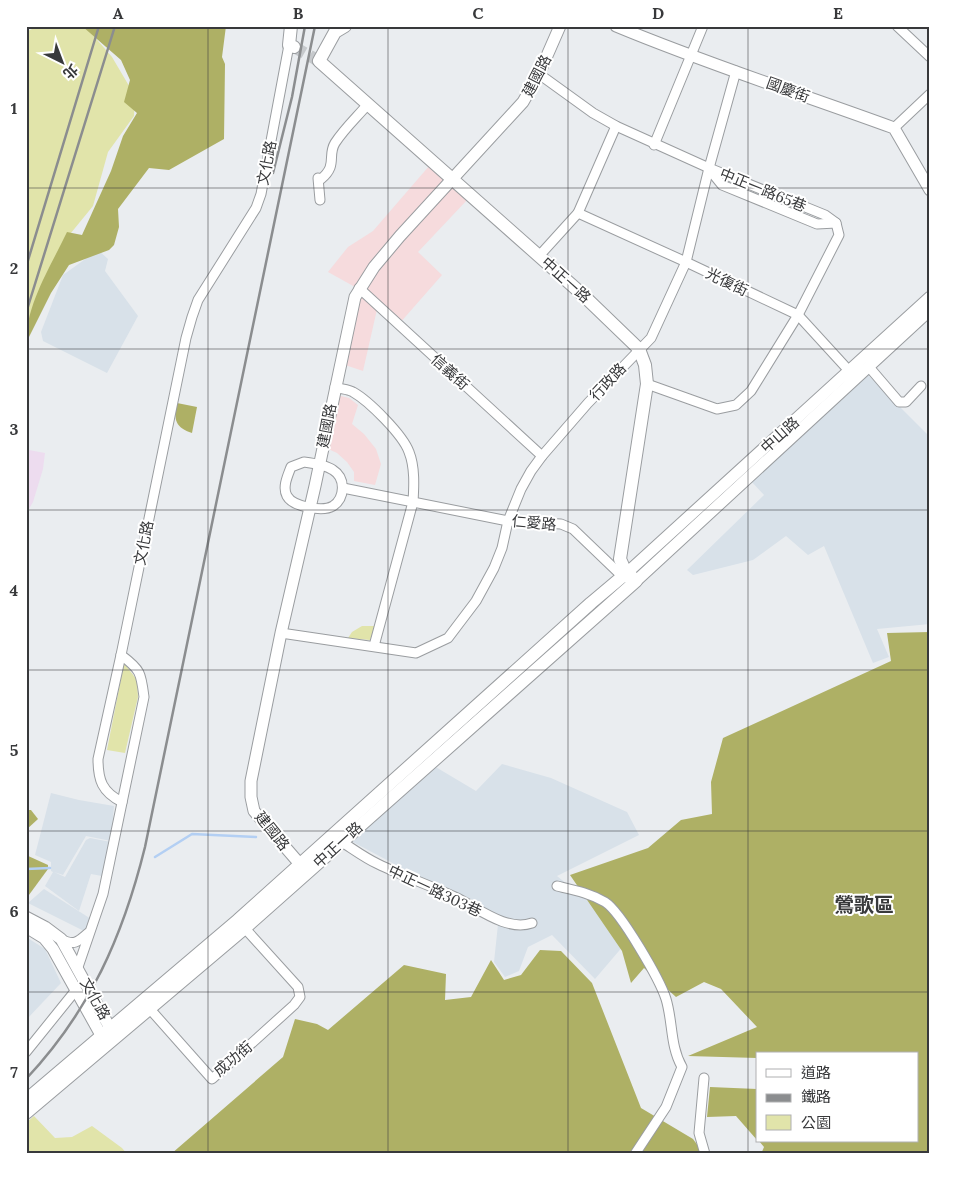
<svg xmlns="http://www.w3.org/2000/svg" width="956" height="1180" viewBox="0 0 956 1180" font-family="Lora,'Noto Sans TC',serif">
  <rect width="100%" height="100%" fill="#eaedf0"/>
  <g fill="#f6dbdd">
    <polygon points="430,165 468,199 418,252 442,275 399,324 378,305 363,371 342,364 361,288 355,287 328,272 348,247 373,231"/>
    <polygon points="337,395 349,398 358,405 352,424 364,434 376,449 381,464 375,485 354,481 354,472 347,462 337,453 326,448"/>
  </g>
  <g fill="#d8e1e9">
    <polygon points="98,250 108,259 105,271 138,316 107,373 43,341 41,332 63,275"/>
    <polygon points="868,375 930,437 930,624 877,629 889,657 873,663 824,546 808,555 786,536 753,560 693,575 687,570 764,495 750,480"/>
    <polygon points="502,764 551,778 627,812 639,835 557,876 604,914 624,945 595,979 552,935 528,947 519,971 505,977 494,962 499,915 432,884 351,841 434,766 476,791"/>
    <polygon points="51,793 79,800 114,806 111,841 86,836 63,875 54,872 65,877 86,840 90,838 111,842 102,876 91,874 79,911 45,886 53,872 51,871 51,862 35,855"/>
    <polygon points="44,889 91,919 84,931 28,903"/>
    <polygon points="26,937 45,949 61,983 26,1020"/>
  </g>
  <polygon fill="#eddcef" points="29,450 45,453 43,469 33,502 26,514 26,458"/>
  <g fill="#e1e4aa">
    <polygon points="38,26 85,26 112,57 135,96 134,116 108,152 93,206 66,239 37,296 26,329 26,32"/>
    <polygon points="362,626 375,626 370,640 348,638 352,632"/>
    <polygon points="124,663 137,680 138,697 125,753 107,750"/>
    <polygon points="34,1116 55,1138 72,1137 92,1126 122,1148 127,1154 31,1154 26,1151 26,1123"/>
  </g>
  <g fill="#aeb065">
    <path d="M82,26H226L222,57L225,64L224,139L169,170L149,168L118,209L119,227L114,245L109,250L69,265L51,293L26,343C26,304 51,266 67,232L82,235L111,171L123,136L137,113L124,102L130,80L121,60Z"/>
    <path d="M177,403L197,407L192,433C176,428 173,420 177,403Z"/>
    <polygon points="930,632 930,1154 761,1154 764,1147 759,1141 917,1141 917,1054 757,1054 757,1058 688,1056 757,1027 721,989 704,982 676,997 644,968 631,983 622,951 570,875 648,848 681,820 712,814 711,782 723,738 891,661 887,633"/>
    <polygon points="26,810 31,810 38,819 26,830"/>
    <polygon points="26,855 48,865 48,869 26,899"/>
    <polygon points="540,950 561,951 592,983 641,1108 693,1139 704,1154 171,1154 283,1057 295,1019 317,1024 328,1030 404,965 446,974 445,1000 471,997 491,960 504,980 521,975"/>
    <polygon points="710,1087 757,1089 757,1140 736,1116 707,1117"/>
  </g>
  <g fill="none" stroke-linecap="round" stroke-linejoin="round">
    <g stroke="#b3cff3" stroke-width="2.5">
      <polyline points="155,857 192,834 256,837"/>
      <polyline points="26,869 50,868"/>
    </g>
    <polyline stroke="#c6c9cc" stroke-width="12" stroke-dasharray="12 6" stroke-linecap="butt" points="294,47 319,61"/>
    <g stroke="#9a9da0" stroke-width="11">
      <g id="minor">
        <polyline points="897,26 930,57"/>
        <polyline points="539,74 593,113 616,126 709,168 825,215 836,223 839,235 798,315 751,391 736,405 717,409 647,384"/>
        <polyline points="894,128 930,94"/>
        <polyline points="654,145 703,26"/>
        <polyline points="709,169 722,185 817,224 836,223"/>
        <path d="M320,200L318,178L321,179C338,165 327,156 335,143C344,129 357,117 368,104"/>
        <polyline points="578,213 686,262 798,315 852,374"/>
        <polyline points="539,256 578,213 616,126"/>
        <polyline points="359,288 542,456"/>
        <polyline points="869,367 899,402 906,402 921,386"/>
        <path d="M335,387C340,389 348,389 353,392C369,401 403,435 409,452C415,467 414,486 413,502L374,646"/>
        <path d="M304,462C312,463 326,465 333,470C346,478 345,498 333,506C323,512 293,507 287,496C282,487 288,475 291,467Z"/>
        <polyline points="343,488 508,521 561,524 573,529 622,576 626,578"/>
        <polyline points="281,633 416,653 448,638 476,601 494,568 502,548 508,521 521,489 531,471 542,456 588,403 651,338 686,262 709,168 736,71"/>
        <path d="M121,655L98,759C98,780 102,792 122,802"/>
        <path d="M342,842C353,849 365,858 378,864C403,876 429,885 455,897C477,907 506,932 532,923"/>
        <path d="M557,886C574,890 590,893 605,902C621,912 660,980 666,999C673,1022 670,1046 682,1067L666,1107L635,1154"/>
        <path d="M61,939C74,946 78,942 88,933"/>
        <path d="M78,967L103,894L144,697C141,673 141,670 121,655L186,338L192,317L198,300L256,208L261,194L289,45"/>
        <polyline points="149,1008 212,1079 294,1005 300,997 298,987 241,924"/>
        <polyline points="26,1052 76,990"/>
        <polyline points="704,1078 699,1133 705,1154"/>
      </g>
    </g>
    <g stroke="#9a9da0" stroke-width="13">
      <g id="tertiary">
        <path d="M616,26C707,64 801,94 894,128L930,190"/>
        <polyline points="629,571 930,297"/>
        <polyline points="636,581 930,310"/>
        <polyline points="305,870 254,811 251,797 251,781 281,633 315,486 355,297 374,267 400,236 523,102 539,74 560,26"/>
        <polyline points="26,917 45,927 61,939 110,1028 111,1039 101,1035 53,949 44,938 26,927"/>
      </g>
    </g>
    <g stroke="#9a9da0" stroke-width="14">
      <g id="secondary">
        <polyline points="291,26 289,45 294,47"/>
        <polyline points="26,1100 238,920 591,603 629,571"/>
        <polyline points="26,1113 245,928 636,581 624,568 620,559 647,384 645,365 639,349 583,295 319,61 335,32 345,26"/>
      </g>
    </g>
    <use href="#minor" stroke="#fff" stroke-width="9"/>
    <use href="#tertiary" stroke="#fff" stroke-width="11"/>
    <use href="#secondary" stroke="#fff" stroke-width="12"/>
    <g stroke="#8b8d8f" stroke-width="2.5">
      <polyline points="273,173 292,97 305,26"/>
      <polyline points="26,267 99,26"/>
      <polyline points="26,313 115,26"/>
      <path d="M26,1079C90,1011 123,936 145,847L315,26"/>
    </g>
  </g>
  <path fill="none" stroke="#38393b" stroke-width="1" stroke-opacity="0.55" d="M208,26V1154M388,26V1154M568,26V1154M748,26V1154M26,188H930M26,349H930M26,510H930M26,670H930M26,831H930M26,992H930"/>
  <g text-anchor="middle" stroke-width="4" stroke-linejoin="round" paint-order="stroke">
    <g font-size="15" fill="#38393b" stroke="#fff">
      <text transform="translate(537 76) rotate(-63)" y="5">建國路</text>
      <text transform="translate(788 90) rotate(20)" y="5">國慶街</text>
      <text transform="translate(267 163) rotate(-79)" y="5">文化路</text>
      <text transform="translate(763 190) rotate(22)" y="5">中正一路65巷</text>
      <text transform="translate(566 280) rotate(42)" y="5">中正一路</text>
      <text transform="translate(727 282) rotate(26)" y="5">光復街</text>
      <text transform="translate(450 372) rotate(42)" y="5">信義街</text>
      <text transform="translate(608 382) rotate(-47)" y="5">行政路</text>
      <text transform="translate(327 426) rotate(-79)" y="5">建國路</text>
      <text transform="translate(780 435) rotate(-42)" y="5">中山路</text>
      <text transform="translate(534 523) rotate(5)" y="5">仁愛路</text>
      <text transform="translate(144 543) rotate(-79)" y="5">文化路</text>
      <text transform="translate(272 831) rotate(51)" y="5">建國路</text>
      <text transform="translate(338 845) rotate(-42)" y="5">中正一路</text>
      <text transform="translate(435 891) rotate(25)" y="5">中正一路303巷</text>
      <text transform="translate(95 999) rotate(61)" y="5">文化路</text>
      <text transform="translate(233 1059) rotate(-40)" y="5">成功街</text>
    </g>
    <g font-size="20" font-weight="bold" fill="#38393b" stroke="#fff">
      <text x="864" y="912">鶯歌區</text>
    </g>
  </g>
  <rect width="956" height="1180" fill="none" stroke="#ffffff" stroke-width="55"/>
  <rect x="756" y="1052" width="162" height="90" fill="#ffffff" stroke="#afb0b1"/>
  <rect x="766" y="1069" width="25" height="8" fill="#ffffff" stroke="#afb0b1"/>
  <text x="801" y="1078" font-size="15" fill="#38393b">道路</text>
  <rect x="766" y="1094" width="25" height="8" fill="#8b8d8f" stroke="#afb0b1"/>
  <text x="801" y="1102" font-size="15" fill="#38393b">鐵路</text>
  <rect x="766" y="1115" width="25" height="15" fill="#e1e4aa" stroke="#afb0b1"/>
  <text x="801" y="1128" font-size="15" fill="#38393b">公園</text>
  <g transform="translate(62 62) rotate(138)" stroke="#ffffff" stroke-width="4" paint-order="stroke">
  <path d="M0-4L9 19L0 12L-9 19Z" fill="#38393b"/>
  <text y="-8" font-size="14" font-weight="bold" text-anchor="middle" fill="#38393b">北</text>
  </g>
  <rect x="28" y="28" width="900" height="1124" fill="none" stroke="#38393b" stroke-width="2"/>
  <g font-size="16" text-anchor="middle" font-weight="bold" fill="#38393b">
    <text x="118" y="19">A</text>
    <text x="298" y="19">B</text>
    <text x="478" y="19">C</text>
    <text x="658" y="19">D</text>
    <text x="838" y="19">E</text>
    <text x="14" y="114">1</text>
    <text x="14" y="274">2</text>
    <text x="14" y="435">3</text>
    <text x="14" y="596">4</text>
    <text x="14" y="756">5</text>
    <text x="14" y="917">6</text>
    <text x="14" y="1078">7</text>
  </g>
</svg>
